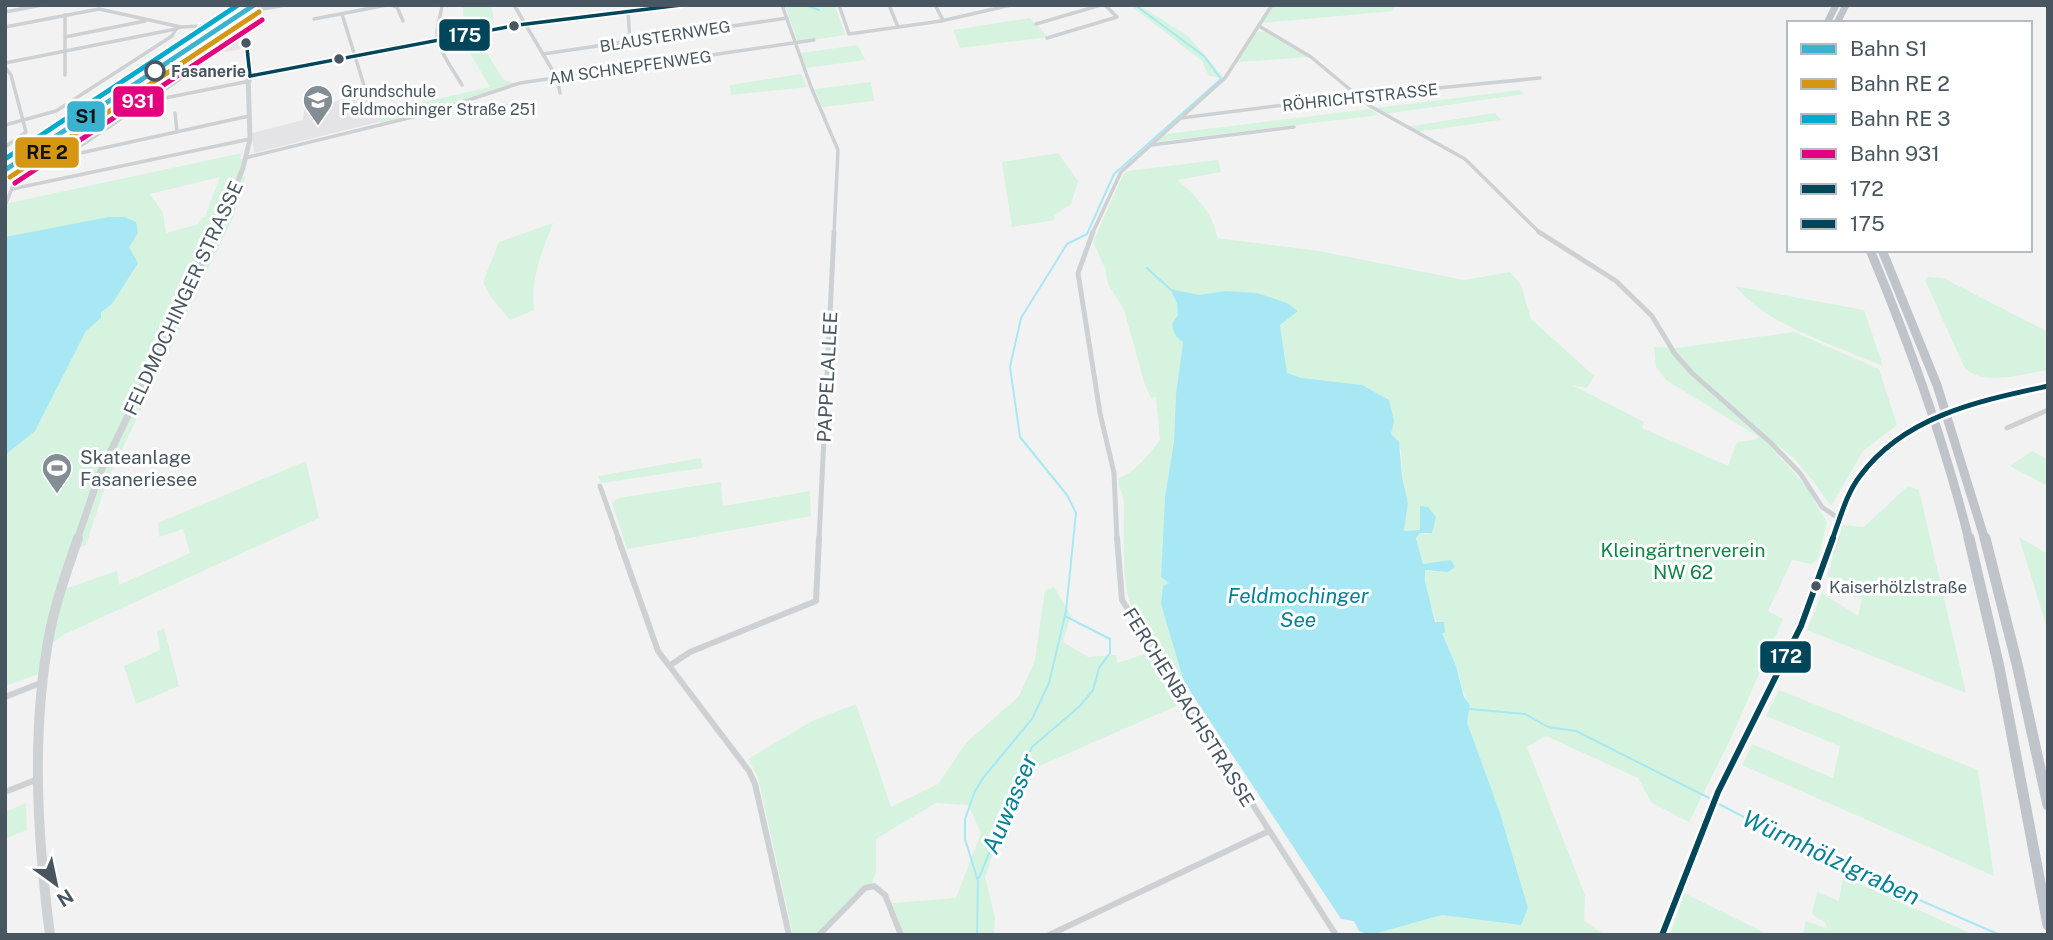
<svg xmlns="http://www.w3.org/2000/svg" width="2053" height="940" viewBox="0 0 2053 940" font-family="'Public Sans',sans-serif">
  <rect width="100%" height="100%" fill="#f3f2f2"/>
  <polygon fill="#e7e5e0" points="222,32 245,40 247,48 177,60"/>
  <polygon fill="#e4e3e5" points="364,94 375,102 382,121 254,153 252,133 303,120 304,109"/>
  <g fill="#d5f3df" fill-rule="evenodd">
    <polygon points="463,5 491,5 494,19 463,25"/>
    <polygon points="785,5 835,5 845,35 798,42"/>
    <polygon points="1130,5 1139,5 1188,36 1224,78 1209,76 1202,61"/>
    <polygon points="1274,5 1394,5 1394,11 1262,23"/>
    <polygon points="1030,18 1048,37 960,48 953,30"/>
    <polygon points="1260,31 1265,32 1310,57 1238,62 1255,34"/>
    <polygon points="858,45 865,60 806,68 801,53"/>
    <polygon points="483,47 504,80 516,84 380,125 381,114 389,110 490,87 468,50"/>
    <polygon points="801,74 807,87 731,95 730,85"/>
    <polygon points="871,82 874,101 822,107 815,89"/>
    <polygon points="1520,90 1524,94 1385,114 1376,108"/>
    <polygon points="1370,109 1379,115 1156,142 1166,134"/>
    <polygon points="1495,113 1501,120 1416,132 1406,127"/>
    <path d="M242,153L240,159L245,158L240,177L246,176L234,215L107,481L86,545L78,548L65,589L117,571L119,585L190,553L183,529L159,537L158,523L306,461L319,518L63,635L52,643L47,671L5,686V455L35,431L86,331L101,318V312L112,304L129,247L125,217L5,237V212L9,203ZM220,177L205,217L201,218L199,224L166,233L163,213L150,194Z"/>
    <polygon points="1058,153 1078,181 1071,204 1054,216 1055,220 1012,227 1002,162"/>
    <path d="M1218,160L1221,172L1177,180C1195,194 1215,215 1217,238L1319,251L1464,280L1510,272L1521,285L1531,319L1594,376L1587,388L1572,385L1644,422L1642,428L1728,466L1737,442L1754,440L1759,437L1666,380L1656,367L1654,347L1676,348L1794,332L1879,369L1897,425L1863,451L1831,506C1814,483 1792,448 1764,439L1812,493L1815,503L1827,522L1818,559L1811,564L1792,560L1768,611L1783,619L1731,738L1689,822L1652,803L1638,778L1546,736L1527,747L1585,895L1584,921L1605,935H1370L1442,915L1521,925L1528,908L1500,813L1467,722L1470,705C1461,693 1461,678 1455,664C1443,632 1425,605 1425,570L1436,572L1423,564L1416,538L1420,533L1430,535L1420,530L1404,531L1408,503L1402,477L1401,450L1391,434V426L1287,373L1280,324L1183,341L1176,394L1174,441L1165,497L1161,577L1169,583L1161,604L1184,682L1191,694C1176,673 1133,619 1128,597C1122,567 1124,534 1124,504C1124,494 1117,488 1119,478C1137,471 1148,455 1160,440L1156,397L1151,398L1145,385L1124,310L1107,282L1106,270L1093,242L1123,175L1128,171Z"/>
    <path d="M553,223C542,252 530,279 534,310L510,320L491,297L483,282L499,242Z"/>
    <path d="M1927,277L1943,278L2048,332V370C2021,374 1987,386 1965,369L1925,280Z"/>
    <path d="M1735,286L1864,310L1883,366C1833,344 1771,328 1735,286Z"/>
    <polygon points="2032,451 2048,460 2048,486 2010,466"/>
    <polygon points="701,458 702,468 601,483 598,476"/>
    <polygon points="721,482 723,506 810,491 811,516 627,549 612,503 618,498"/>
    <polygon points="1908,486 1919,490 1966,693 1807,630 1822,593 1858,616 1862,599 1832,584 1833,579 1828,576 1841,525 1864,527"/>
    <polygon points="2019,537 2048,554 2048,632"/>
    <polygon points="1054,587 1071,615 1063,642 1088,657 1116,655 1118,663 1150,652 1183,703 1037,767 995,848 985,877 995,917 994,935 904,935 892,903 956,898 981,833 968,805 936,803 876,839 876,872 871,885 819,935 793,935 758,777 748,759 812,721 856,704 891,807 938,784 966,743 1019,696 1035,660 1045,590"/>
    <polygon points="164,628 179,686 136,704 124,666 160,650 157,632"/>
    <polygon points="1779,690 1978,770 1994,876 1742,765 1752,744 1833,778 1840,746 1766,716"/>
    <polygon points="26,803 27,830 5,839 5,812"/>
    <polygon points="1843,876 1974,935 1803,935 1806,921 1828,929 1825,923 1812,914 1817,892 1839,901"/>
    <polygon points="1684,893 1769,935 1670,935"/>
  </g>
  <g fill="#a7e8f4">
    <polygon points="109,217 125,217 136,222 138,233 129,247 138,263 112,304 101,312 101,318 86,331 35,431 5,455 5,237"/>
    <path d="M1170,289L1199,295L1226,291L1257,293L1287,303L1298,311L1280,325L1287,373L1301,378L1362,385L1389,400L1394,421L1391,434L1399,442L1402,477L1408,503L1404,531L1420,530V506L1428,507L1436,517L1432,533H1420L1416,538L1423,564L1451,560L1455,567L1448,572L1425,570V581L1435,622H1444L1445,632L1442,633L1456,666L1464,697L1470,705L1467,722L1500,813L1528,908L1521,925L1442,915L1370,935L1359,931L1354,921L1341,919L1184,682L1161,604L1163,586L1169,583L1161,577L1165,497L1174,441L1176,394L1183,342C1175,337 1174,333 1172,324L1178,315L1177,303Z"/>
  </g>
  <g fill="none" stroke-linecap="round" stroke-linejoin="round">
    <g stroke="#a7e8f4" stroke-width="2">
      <polyline points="805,5 819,10"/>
      <polyline points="1147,268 1170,289"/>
      <polyline points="1470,709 1525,714 1548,727 1576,731 1711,799"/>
      <polyline points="1719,804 1816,855 2000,935"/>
      <polyline points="979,878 1032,747 1080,706 1093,690 1099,668 1110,653 1110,639 1065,616"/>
      <polyline points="977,935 978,881 965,839 965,819 975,791 983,778 1032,719 1049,683 1066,611 1076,513 1067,495 1020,437 1010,367 1021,318 1067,244 1087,234 1114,174 1221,79 1204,56 1135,5"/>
    </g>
    <g stroke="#ced1d3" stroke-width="3.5">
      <polyline points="391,5 397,7 403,21"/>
      <path d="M442,5C441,15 437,25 437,33C437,49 454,71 462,85"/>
      <polyline points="514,5 557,78 560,93"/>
      <polyline points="782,5 811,87 838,150 834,234"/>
      <polyline points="839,5 849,34 941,21 1011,5"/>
      <polyline points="889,5 898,27"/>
      <polyline points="935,5 943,20"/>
      <polyline points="256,10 286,5"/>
      <polyline points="5,12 42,5"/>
      <polyline points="628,12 630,41"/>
      <polyline points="342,14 366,92"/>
      <polyline points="65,15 65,75"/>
      <polyline points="314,19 387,5"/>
      <polyline points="1036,24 1101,5"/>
      <polyline points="1259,26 1311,57 1370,106 1465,159 1541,234"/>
      <polyline points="5,27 99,9 181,27 201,26"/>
      <polyline points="221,32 257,7"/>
      <polyline points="65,37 145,21"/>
      <polyline points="241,37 248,32 257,7"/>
      <polyline points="1047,38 1117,17 1105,5"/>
      <polyline points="543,54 787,18"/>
      <polyline points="5,63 176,29"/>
      <polyline points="5,67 11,75 26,132 5,147"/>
      <polyline points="250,76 518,25 683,5"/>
      <polyline points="150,101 250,81"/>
      <polyline points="175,113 177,132"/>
      <polyline points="1181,118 1356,96 1540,78"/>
      <polyline points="5,125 56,111 172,36 176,29 181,27"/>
      <polyline points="45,139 193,42 205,30"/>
      <polyline points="1151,145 1294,127"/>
      <polyline points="76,154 249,116"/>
      <polyline points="76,154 74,152 79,147 186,75"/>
      <polyline points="245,158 429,113 520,83 814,40"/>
      <polyline points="12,189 250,139"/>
      <polyline points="5,206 16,178"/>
      <polyline points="1092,234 1121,172 1225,78 1272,5"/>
    </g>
    <g stroke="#ced1d3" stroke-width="5">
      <polyline points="1093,232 1078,273 1100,413 1114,473 1117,540"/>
      <polyline points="1539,232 1616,281 1652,316 1675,354 1692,373 1771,443 1800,473 1822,507 1838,518"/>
      <polyline points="2007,428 2048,410"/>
      <polyline points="600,486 619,540"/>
      <polyline points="819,540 834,232"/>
    </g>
    <g stroke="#ced1d3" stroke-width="6">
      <polyline points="618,538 658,651 749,771 755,784 789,935"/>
      <polyline points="1117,538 1122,600 1336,935"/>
      <polyline points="672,664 690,652 816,601 819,538"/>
      <polyline points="5,697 43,682"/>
      <polyline points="5,792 38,779"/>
      <polyline points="819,935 865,888 874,886 885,895 901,935"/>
      <polyline points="1049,935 1269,831"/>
    </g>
    <path stroke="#ced1d3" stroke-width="6" d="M1834,540C1840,520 1846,499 1857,480C1895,415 1981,400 2048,386"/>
    <polyline stroke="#ced1d3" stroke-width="9" points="1662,935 1710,810 1791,647 1835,538"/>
    <polyline stroke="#ced2d4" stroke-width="5" points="217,234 243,168 250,139 247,41 237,36 203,29 201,26 246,5"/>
    <polyline stroke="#ced2d4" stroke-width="7" points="77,540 100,473 218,232"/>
    <path stroke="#ced2d4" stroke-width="10" d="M50,935C37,835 31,730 50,631C56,600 68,568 78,538"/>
    <g stroke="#bec4c9" stroke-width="7">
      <polyline points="1827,23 1836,5"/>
      <polyline points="1837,23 1846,5"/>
    </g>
    <g stroke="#bec4c9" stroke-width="9">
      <path d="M1870,250C1910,345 1944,440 1969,540"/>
      <polyline points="1882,250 1937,385 1985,540"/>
    </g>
    <g stroke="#bec4c9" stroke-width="11">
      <polyline points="1969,538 1999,667 2048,925"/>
      <polyline points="1985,538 2017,664 2048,805"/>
    </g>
    <g stroke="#fff" stroke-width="10">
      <path id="bus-1-far1" d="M1832,540C1840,519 1846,494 1860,476C1904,416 1979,401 2048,386"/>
    </g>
    <g stroke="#fff" stroke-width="11">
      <polyline id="bus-1" points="1662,935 1718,792 1801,626 1833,538"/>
    </g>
    <g stroke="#fff" stroke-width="7">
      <g id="bus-2">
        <polyline points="201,26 203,29 246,39 250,76"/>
        <polyline points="250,76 518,25 681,5"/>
      </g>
    </g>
    <use href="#bus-1-far1" stroke="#00465a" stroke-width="5"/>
    <use href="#bus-1" stroke="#00465a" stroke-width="6"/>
    <use href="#bus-2" stroke="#00465a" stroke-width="3.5"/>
    <g stroke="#fff" stroke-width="9">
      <polyline id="rail-1" points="5,170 254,5"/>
    </g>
    <g stroke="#fff" stroke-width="9">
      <polyline id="rail-2" points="10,177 259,12"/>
    </g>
    <g stroke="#fff" stroke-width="9">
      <polyline id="rail-3" points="5,159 238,5"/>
    </g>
    <g stroke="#fff" stroke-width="9">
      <polyline id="rail-4" points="15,183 262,20"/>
    </g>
    <use href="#rail-1" stroke="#39b3d0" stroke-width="5"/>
    <use href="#rail-2" stroke="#d49613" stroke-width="5"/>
    <use href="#rail-3" stroke="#00a9ce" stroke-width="5"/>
    <use href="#rail-4" stroke="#e5007d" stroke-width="5"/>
  </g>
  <defs>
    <g id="school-pin" transform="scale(1.575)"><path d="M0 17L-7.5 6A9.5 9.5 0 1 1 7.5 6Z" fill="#838d94" stroke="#fff"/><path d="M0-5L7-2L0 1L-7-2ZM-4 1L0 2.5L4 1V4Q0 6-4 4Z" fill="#fff"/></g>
    <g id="stadium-pin" transform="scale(1.575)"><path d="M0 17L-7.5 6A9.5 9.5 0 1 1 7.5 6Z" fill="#838d94" stroke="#fff"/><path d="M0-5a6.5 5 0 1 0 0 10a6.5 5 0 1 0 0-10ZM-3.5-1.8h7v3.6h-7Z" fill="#fff"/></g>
  </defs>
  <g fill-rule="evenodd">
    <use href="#school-pin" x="318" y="100"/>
    <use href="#stadium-pin" x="57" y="468"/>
  </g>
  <g fill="#475661" stroke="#fff" stroke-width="2.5">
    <circle cx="514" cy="26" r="6"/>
    <circle cx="246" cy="43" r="6"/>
    <circle cx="339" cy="59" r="6"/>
    <circle cx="1816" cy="586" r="6"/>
  </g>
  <circle fill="#fff" stroke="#475661" stroke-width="3.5" cx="155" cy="71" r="9"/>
  <g text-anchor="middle" stroke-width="6" stroke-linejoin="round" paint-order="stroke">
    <g font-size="16" fill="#475661" stroke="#fff">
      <text transform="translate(665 36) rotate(-9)" y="6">BLAUSTERNWEG</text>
      <text transform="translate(630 67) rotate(-8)" y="6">AM SCHNEPFENWEG</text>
      <text transform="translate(1360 97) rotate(-6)" y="6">RÖHRICHTSTRASSE</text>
    </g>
    <g font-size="16" font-weight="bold" fill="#475661" stroke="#fff" text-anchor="start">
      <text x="171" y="77">Fasanerie</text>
    </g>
    <g font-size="16" fill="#475661" stroke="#fff" text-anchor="start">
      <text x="341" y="97">Grundschule<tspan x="341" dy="18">Feldmochinger Straße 251</tspan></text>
    </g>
    <g font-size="17" fill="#475661" stroke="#fff" text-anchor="start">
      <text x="1829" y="593">Kaiserhölzlstraße</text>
    </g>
    <g font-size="19" fill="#475661" stroke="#fff">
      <text transform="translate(183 298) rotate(-65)" y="7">FELDMOCHINGER STRASSE</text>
      <text transform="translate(827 377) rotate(-87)" y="7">PAPPELALLEE</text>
      <text transform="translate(1189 707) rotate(58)" y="7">FERCHENBACHSTRASSE</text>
    </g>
    <g font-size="19" fill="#475661" stroke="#fff" text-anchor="start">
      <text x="80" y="464">Skateanlage<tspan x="80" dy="22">Fasaneriesee</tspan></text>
    </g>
    <g font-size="19" fill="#0e8543" stroke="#fff">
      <text x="1683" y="557">Kleingärtnerverein<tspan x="1683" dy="22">NW 62</tspan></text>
    </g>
    <g font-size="21" font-style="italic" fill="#038198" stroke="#fff">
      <text x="1298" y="603">Feldmochinger<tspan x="1298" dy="24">See</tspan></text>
    </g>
    <g font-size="24" font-style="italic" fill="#038198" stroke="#fff">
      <text transform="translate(1010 804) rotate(-67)" y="8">Auwasser</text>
      <text transform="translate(1831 858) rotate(25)" y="8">Würmhölzlgraben</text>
    </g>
  </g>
  <g stroke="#fff" stroke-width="2.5">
    <rect x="438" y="18" width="53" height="34" rx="7" fill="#00465a"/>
    <rect x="112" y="85" width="53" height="33" rx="7" fill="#e5007d"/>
    <rect x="66" y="100" width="40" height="33" rx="7" fill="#39b3d0"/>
    <rect x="14" y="136" width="66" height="33" rx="7" fill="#d49613"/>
    <rect x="1759" y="640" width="53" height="34" rx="7" fill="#00465a"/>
  </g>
  <g font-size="19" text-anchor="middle" font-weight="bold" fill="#fff">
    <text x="465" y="42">175</text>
    <text x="138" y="108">931</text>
    <text x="1786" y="663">172</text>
  </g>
  <g font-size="19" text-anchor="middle" font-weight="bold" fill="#111">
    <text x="86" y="123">S1</text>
    <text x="47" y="159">RE 2</text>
  </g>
  <rect width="2053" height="940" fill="none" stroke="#475661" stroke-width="14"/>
  <rect x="1787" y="21" width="245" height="231" fill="#ffffff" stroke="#b5bbc0" stroke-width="2"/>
  <rect x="1801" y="44" width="35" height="10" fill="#39b3d0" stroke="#b5bbc0" stroke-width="2"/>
  <text x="1850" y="56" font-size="21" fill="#475661">Bahn S1</text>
  <rect x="1801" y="79" width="35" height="10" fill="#d49613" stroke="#b5bbc0" stroke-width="2"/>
  <text x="1850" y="91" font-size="21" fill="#475661">Bahn RE 2</text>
  <rect x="1801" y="114" width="35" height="10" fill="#00a9ce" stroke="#b5bbc0" stroke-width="2"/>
  <text x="1850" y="126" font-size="21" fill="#475661">Bahn RE 3</text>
  <rect x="1801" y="149" width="35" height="10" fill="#e5007d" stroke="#b5bbc0" stroke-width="2"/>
  <text x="1850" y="161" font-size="21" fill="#475661">Bahn 931</text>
  <rect x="1801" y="184" width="35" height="10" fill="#00465a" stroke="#b5bbc0" stroke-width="2"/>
  <text x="1850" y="196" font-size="21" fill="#475661">172</text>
  <rect x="1801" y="219" width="35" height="10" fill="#00465a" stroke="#b5bbc0" stroke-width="2"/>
  <text x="1850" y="231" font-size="21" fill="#475661">175</text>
  <g transform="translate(56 884) rotate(147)" stroke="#ffffff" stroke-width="5" paint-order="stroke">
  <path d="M0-5L12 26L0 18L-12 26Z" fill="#475661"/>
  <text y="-10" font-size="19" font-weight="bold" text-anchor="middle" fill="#475661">N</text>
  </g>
</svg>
